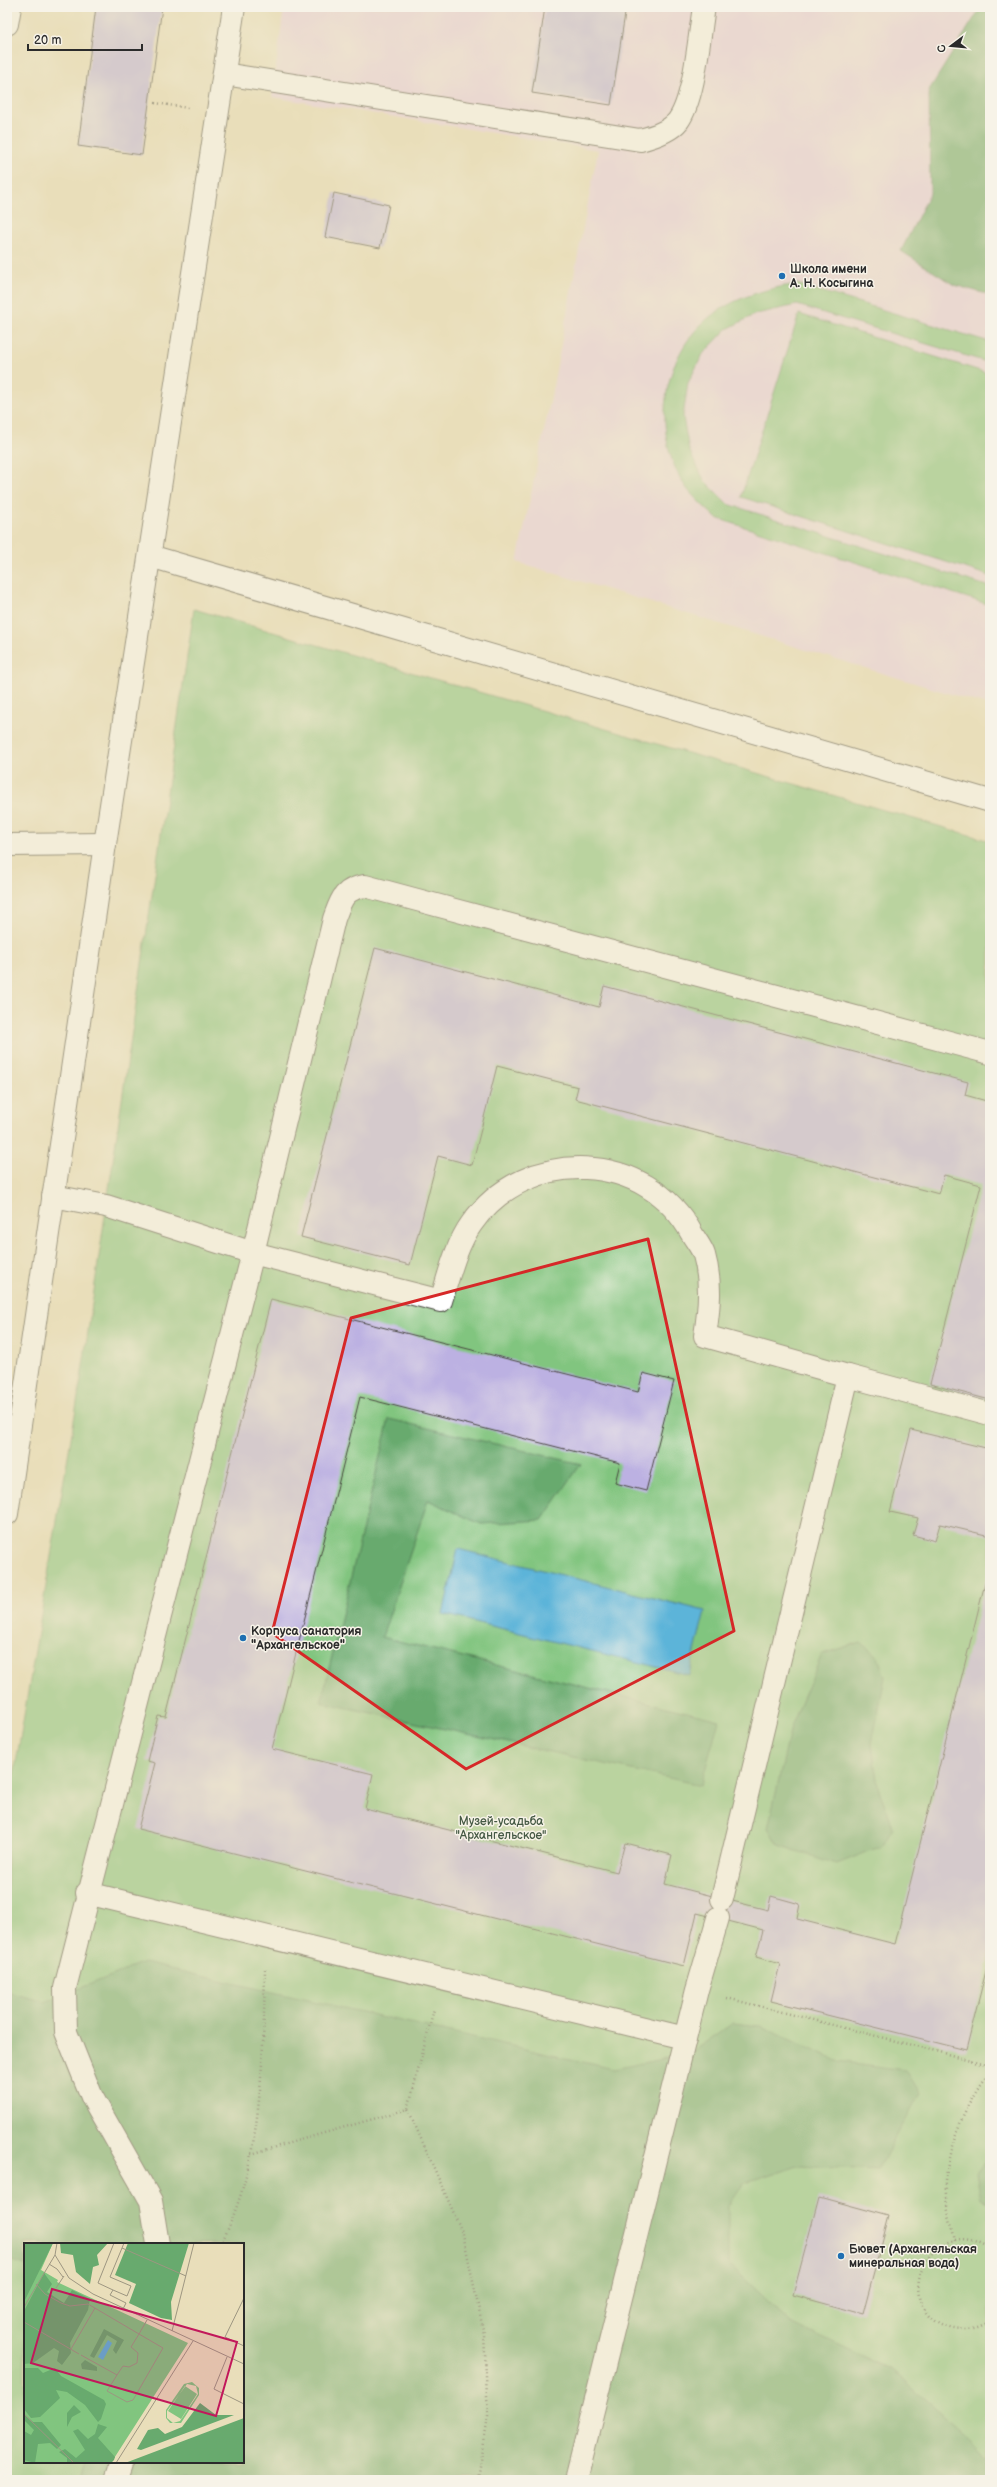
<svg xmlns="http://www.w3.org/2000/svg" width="997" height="2487" viewBox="0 0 997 2487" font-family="'Balsamiq Sans',sans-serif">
  <rect width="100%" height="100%" fill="#f7f3e8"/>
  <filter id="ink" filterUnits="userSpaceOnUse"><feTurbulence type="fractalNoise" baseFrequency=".025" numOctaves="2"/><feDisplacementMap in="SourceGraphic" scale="8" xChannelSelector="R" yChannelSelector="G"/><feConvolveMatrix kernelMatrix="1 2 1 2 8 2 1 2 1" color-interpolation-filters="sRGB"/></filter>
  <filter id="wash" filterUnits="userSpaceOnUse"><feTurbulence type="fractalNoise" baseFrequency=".012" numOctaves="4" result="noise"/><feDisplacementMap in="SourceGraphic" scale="16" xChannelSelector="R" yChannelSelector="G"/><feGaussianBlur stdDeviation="0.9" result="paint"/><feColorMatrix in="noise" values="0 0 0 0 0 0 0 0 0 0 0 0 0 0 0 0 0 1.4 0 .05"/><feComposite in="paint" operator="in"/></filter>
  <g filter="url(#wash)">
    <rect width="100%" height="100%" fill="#e9deba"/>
    <polygon fill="#ecd1ea" points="284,7 990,7 990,706 517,562 550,402 598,150 272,97"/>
    <g fill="#81c57f" stroke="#567855" fill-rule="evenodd">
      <path d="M797,284L990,342V363L797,305L756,314L727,329L703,354L688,383L683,417L689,450L704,480L728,504L990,587V605L716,518C707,509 696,500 688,490C649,438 660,351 715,313C739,296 769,288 797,284Z"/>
      <polygon points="799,314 990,374 990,576 741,497"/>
      <path d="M194,609L990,841V2480H7V1816L81,1379ZM25,2244H243V2462H25Z"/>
    </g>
    <g fill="#68aa6e" stroke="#4a6a4c">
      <polygon points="981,7 990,7 990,295 954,285 901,251 930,193 929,90"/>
      <polygon points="389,1419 581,1464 542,1520 481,1524 428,1500 382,1637 719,1720 701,1785 321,1702"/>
      <polygon points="861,1642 878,1657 885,1677 872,1744 878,1787 893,1827 882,1846 837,1864 778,1845 768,1828 791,1727 822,1654"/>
      <polygon points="144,1963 614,2069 690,2053 733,2023 760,2026 837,2061 906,2070 920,2093 878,2170 798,2166 745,2183 728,2206 728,2263 791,2323 892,2370 990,2457 990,2480 80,2480 85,2462 243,2462 243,2244 25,2244 25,2265 7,2259 7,1992 45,2002"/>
      <polygon points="990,2155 990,2203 981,2199 976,2173"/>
    </g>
    <polygon fill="#5cb4d9" stroke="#447082" points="458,1549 705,1611 689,1675 443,1614"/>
    <g id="blocks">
      <g fill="#bcb1e2">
        <polygon points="96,7 162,7 142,155 78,146"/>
        <polygon points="545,7 626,7 611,105 532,93"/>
        <polygon points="334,193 389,205 380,248 325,237"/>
        <polygon points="375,948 599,1007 604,986 968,1082 965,1095 990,1102 990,1400 930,1384 981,1185 944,1175 939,1194 575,1099 578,1087 497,1066 472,1165 438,1156 410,1265 301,1237"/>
        <polygon points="271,1299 638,1392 643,1373 674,1381 646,1491 615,1483 620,1463 360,1397 272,1749 373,1774 365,1809 617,1872 625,1843 672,1855 665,1884 768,1910 771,1896 800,1904 797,1919 895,1944 990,1563 990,1955 966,2050 771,2001 780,1964 756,1957 763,1930 697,1913 684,1966 138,1829 155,1763 147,1761 158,1716 166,1717"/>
        <polygon points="911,1430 990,1449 990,1536 940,1524 935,1541 913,1535 918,1518 890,1512"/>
        <polygon points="819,2197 889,2216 863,2314 793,2295"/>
      </g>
    </g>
  </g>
  <g filter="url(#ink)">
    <use href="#blocks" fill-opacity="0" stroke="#484640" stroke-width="1"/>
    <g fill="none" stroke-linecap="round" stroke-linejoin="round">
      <g stroke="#484640" stroke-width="24">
        <g id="minor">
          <polyline points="7,24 10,7"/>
          <path d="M224,74L640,140C652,137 670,131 678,121C695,98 699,36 704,7"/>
          <polyline points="150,556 990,801"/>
          <polyline points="7,845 105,844"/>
          <polyline points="53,1196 106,1206 253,1253 65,1988 66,2032 92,2097 151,2201 158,2244"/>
          <polyline points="848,1376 990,1414"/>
          <polyline points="7,1514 105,844 234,7"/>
          <polyline points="87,1893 685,2038"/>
          <path d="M722,1899L848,1376L705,1336C709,1309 712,1283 704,1255C702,1248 696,1241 692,1234C647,1150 527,1146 472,1223C456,1245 449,1275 441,1301L253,1253L334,919C341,900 343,889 365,886L990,1053"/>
          <polyline points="116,2480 122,2462"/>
          <polyline points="576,2480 697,1990 718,1918"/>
        </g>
      </g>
      <g stroke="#484640" stroke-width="2.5" stroke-dasharray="1 3" stroke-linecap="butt">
        <polyline points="155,103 188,108"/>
        <polyline points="727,1998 990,2065"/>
        <polyline points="408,2109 463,2234 484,2334 488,2416 478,2480"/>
        <polyline points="251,2154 408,2109 434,2009"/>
        <path d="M955,2241C952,2226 947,2210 946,2196C944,2148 964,2109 990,2071"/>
        <path d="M221,2244C263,2160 263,2060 265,1969"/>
        <path d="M990,2249C932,2208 885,2308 949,2328C963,2332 978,2330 990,2321"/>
        <polyline points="985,2325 990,2331"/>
      </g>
      <use href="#minor" stroke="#fff" stroke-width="22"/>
    </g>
  </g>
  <path d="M0 0H997V2487H0ZM648,1239L734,1631L466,1769L272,1633L351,1318Z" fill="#e9deba" fill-opacity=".55" fill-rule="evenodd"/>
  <path fill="none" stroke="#d62828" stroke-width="3" stroke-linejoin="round" d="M648,1239L734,1631L466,1769L272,1633L351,1318Z"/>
  <g fill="#1f6fb2" stroke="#f7f3e8" stroke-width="1.5">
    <circle cx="782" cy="276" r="4"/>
    <circle cx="243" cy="1638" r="4"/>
    <circle cx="841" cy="2256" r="4"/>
  </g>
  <g text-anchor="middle" stroke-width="3" stroke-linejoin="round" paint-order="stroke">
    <g font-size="12" font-weight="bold" fill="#2b2b2b" stroke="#f7f3e8" text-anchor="start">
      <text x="790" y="273">Школа имени<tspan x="790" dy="14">А. Н. Косыгина</tspan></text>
      <text x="251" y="1635">Корпуса санатория<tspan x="251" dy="14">"Архангельское"</tspan></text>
      <text x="849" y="2253">Бювет (Архангельская<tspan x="849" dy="14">минеральная вода)</tspan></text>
    </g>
    <g font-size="12" fill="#455944" stroke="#f7f3e8">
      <text x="501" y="1825">Музей-усадьба<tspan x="501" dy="14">"Архангельское"</tspan></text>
    </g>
  </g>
  <g transform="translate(24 2243)">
    <rect width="220" height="220" fill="#e9deba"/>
    <path d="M0,0H29L17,27L34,37L33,39L164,100L87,220H0ZM168,139L175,145V152L157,180H146L142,175V167L160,141ZM163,141L172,143L174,151L156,178L149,180L143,175V168ZM161,143L173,151L157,176L144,168Z" fill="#81c57f" fill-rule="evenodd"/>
    <path d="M0,0H29L0,59ZM36,0H84L73,12L75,22L69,24L66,41L52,29L49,12L37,10ZM104,0H165L147,59L148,77L137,75L105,60L112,41L91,32ZM20,30L28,41L23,49L40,60L48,47L66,56L64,67L46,100L47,110L38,122L33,118L35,108L30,105L9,120L0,121V68ZM80,86L100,97L92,111L89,107L93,98L83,92L70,115L66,113ZM61,117L73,124V128L58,126L57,121ZM0,125H14L19,130L31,125L37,133L80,157L82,161L77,176L74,179L61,162L43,149L32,147L36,155L16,174L7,175L0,166ZM176,160L192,172H210L117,207L113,206L124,187L134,185L141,191L158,184ZM50,162L57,169L48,174L43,184V170ZM0,171L9,179H18L37,202L33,206L26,200L14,201L11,220L0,217V188L7,192L10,187L0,177ZM220,175V220H101ZM74,181L83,184L74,195L91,214L90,217L87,220H43V215L35,209L41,206L52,215L61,207L49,188L54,186L64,196L71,191Z" fill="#68aa6e"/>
    <path d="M84,97L88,100L79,117L74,114Z" fill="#5cb4d9"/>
    <path fill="none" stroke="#9d9681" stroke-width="1" d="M90,0L74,40L89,47L86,52L102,60L99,66M100,0L98,5L162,33M31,12L45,35L69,51L220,121M25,21L33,26L39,34M12,41L21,51L37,60L46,63L64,61L115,91L123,77M32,45L40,33M89,47L103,53L107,43L86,34L98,5M220,55L201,94L220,103M0,64L31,12L33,0M0,79L55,111M148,88L170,0M47,106L71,65M57,112L93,132L99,123L105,124L113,120L114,110L107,104L115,91L139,105L109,157L103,159L83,148L93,132M203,114L190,146L220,161M0,171L50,220M92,220L169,98"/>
    <path fill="#c2185b" fill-opacity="0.15" stroke="#c2185b" stroke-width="2" d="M28,46L213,99L192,173L7,120Z"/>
    <rect width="220" height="220" fill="none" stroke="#2b2b2b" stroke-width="2"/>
  </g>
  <rect width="997" height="2487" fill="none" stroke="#f7f3e8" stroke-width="24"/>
  <g transform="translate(951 46) rotate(254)" stroke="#f7f3e8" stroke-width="3" paint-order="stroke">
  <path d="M0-3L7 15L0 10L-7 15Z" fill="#2b2b2b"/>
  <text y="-6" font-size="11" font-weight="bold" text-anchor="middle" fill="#2b2b2b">С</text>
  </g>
  <path d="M28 44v6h114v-6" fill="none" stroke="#2b2b2b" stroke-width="2"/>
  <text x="34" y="44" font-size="12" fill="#2b2b2b" stroke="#f7f3e8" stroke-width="3" paint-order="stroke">20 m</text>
</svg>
